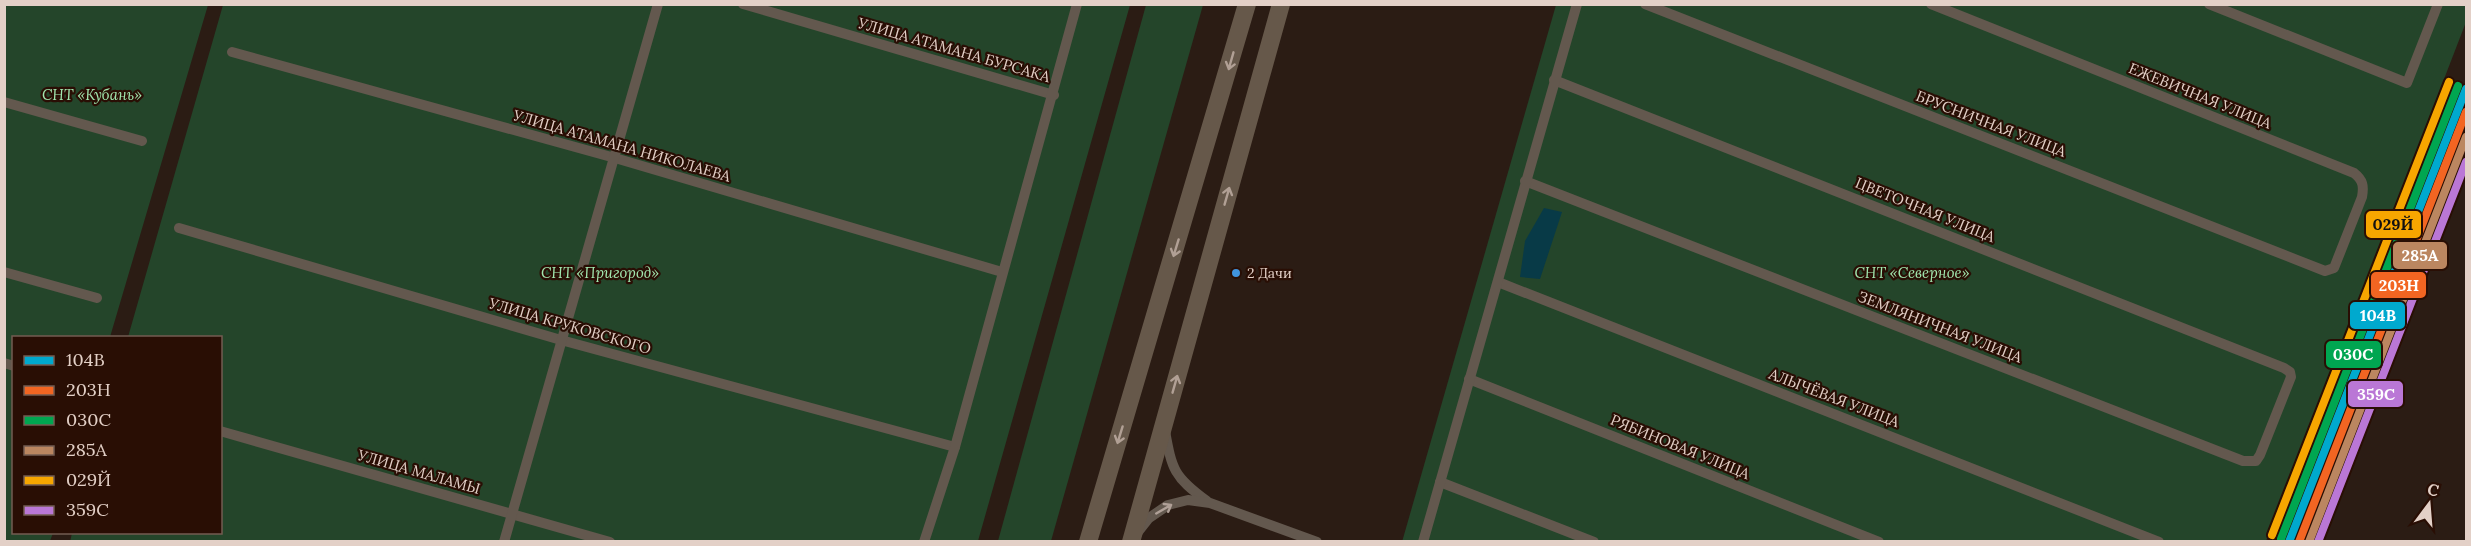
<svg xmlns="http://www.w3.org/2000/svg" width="2471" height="546" viewBox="0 0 2471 546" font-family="Lora,serif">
  <rect width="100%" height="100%" fill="#2b1c14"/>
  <g fill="#24452a">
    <polygon points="4,5 208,5 110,337 14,338 14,532 53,533 50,541 5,541"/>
    <polygon points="223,5 1130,5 978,541 70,542 72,533 220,532 220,338 128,337"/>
    <polygon points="1146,5 1203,5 1051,541 998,541"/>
    <polygon points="1556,5 2466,5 2466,22 2266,541 1402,542"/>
  </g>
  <polygon fill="#083a47" points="1544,208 1562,212 1540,279 1520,277 1525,241"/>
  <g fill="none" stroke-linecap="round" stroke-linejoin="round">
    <g stroke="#63584e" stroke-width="10">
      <polyline points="743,4 1054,95"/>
      <path d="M1645,4L2325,271L2334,268L2362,197C2364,186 2363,180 2354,173L1931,4"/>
      <polyline points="2209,4 2407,83 2438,4"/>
      <polyline points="232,52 615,158 1002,272"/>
      <polyline points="4,102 142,141"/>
      <polyline points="1525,181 2243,461 2256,461 2260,455 2291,377 2290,372 2284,368 1554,80"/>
      <polyline points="179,228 561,340 955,447"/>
      <polyline points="4,272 97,298"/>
      <polyline points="1498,282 2159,542"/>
      <polyline points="4,363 14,366"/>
      <polyline points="1469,379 1879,542"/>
      <polyline points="220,431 610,542"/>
      <path d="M1165,431C1172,470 1174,477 1207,501"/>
      <polyline points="1440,482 1594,542"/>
      <polyline points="1138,532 1149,518 1168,505 1188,500 1210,503 1317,542"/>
      <polyline points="504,542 658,4"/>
      <polyline points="924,542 955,447 1077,4"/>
      <polyline points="1423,542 1577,4"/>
    </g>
    <g stroke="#66584a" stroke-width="18">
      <polyline points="1088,542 1247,4"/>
      <polyline points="1131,542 1281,4"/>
    </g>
    <g stroke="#290e04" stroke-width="12">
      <polyline id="rail-1" points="2289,542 2466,89"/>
    </g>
    <g stroke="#290e04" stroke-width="12">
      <polyline id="rail-2" points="2299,542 2466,112"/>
    </g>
    <g stroke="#290e04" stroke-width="12">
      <polyline id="rail-3" points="2281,539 2458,86"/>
    </g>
    <g stroke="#290e04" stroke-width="12">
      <polyline id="rail-4" points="2309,542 2466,137"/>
    </g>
    <g stroke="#290e04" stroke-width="12">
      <polyline id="rail-5" points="2272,535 2449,82"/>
    </g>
    <g stroke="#290e04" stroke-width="12">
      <polyline id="rail-6" points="2318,542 2466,162"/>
    </g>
    <use href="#rail-1" stroke="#00a9ce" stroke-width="8"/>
    <use href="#rail-2" stroke="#f26522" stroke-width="8"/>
    <use href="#rail-3" stroke="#00a651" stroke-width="8"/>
    <use href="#rail-4" stroke="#bb8660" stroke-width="8"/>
    <use href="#rail-5" stroke="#f7a600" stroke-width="8"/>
    <use href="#rail-6" stroke="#ba77d6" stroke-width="8"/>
  </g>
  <defs><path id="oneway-shaft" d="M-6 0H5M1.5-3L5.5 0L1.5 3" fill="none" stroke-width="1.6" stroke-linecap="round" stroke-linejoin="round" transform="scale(1.5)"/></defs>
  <g stroke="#b1a095">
    <use href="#oneway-shaft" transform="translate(1231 61) rotate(106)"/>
    <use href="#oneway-shaft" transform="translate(1227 196) rotate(-74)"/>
    <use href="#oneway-shaft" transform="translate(1176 248) rotate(107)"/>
    <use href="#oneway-shaft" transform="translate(1175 384) rotate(-74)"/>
    <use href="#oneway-shaft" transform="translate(1120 435) rotate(107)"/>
  </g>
  <use stroke="#b0a097" href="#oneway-shaft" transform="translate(1164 509) rotate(-30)"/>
  <circle fill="#4094de" stroke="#290e04" stroke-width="2" cx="1236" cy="273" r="5"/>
  <g text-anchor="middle" stroke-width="4.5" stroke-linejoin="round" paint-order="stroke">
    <g font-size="14" fill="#e3d0c7" stroke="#290e04" text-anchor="start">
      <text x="1247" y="278">2 Дачи</text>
    </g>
    <g font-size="15" fill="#e3d0c7" stroke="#290e04">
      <text transform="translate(954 50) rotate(16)" y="5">УЛИЦА АТАМАНА БУРСАКА</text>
      <text transform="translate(2200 96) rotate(22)" y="5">ЕЖЕВИЧНАЯ УЛИЦА</text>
      <text transform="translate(1991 124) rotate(21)" y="5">БРУСНИЧНАЯ УЛИЦА</text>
      <text transform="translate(622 146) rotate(16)" y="5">УЛИЦА АТАМАНА НИКОЛАЕВА</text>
      <text transform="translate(1925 210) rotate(22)" y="5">ЦВЕТОЧНАЯ УЛИЦА</text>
      <text transform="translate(570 326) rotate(16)" y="5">УЛИЦА КРУКОВСКОГО</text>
      <text transform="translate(1940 327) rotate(21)" y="5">ЗЕМЛЯНИЧНАЯ УЛИЦА</text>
      <text transform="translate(1834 398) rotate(21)" y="5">АЛЫЧЁВАЯ УЛИЦА</text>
      <text transform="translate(1680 447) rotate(22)" y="5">РЯБИНОВАЯ УЛИЦА</text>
      <text transform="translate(419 472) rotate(16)" y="5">УЛИЦА МАЛАМЫ</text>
    </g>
    <g font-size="15" font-style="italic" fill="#a1e7af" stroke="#290e04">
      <text x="92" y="100">СНТ «Кубань»</text>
      <text x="600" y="278">СНТ «Пригород»</text>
      <text x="1912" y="278">СНТ «Северное»</text>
    </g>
  </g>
  <g stroke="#290e04" stroke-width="2">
    <rect x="2365" y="210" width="57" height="29" rx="6" fill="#f7a600"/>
    <rect x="2392" y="241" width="56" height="29" rx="6" fill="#bb8660"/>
    <rect x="2370" y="271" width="57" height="28" rx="6" fill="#f26522"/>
    <rect x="2349" y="301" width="57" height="29" rx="6" fill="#00a9ce"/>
    <rect x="2325" y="340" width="57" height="29" rx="6" fill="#00a651"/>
    <rect x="2347" y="380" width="57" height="28" rx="6" fill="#ba77d6"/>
  </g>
  <g font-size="16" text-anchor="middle" font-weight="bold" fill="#fff">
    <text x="2420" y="261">285А</text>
    <text x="2399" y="291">203Н</text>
    <text x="2378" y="321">104В</text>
    <text x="2353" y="360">030C</text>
    <text x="2376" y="400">359С</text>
  </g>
  <g font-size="16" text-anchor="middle" font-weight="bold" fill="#111">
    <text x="2393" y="230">029Й</text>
  </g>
  <rect width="2471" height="546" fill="none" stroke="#e3d0c7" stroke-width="12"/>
  <rect x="12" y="336" width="210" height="198" fill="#290e04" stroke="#735c52" stroke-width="1.5"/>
  <rect x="24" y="356" width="30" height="9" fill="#00a9ce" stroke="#735c52" stroke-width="1.5"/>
  <text x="66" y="366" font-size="18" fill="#e3d0c7">104В</text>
  <rect x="24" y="386" width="30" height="9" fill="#f26522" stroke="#735c52" stroke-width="1.5"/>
  <text x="66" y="396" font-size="18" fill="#e3d0c7">203Н</text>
  <rect x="24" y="416" width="30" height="9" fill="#00a651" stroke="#735c52" stroke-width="1.5"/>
  <text x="66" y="426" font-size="18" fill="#e3d0c7">030C</text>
  <rect x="24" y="446" width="30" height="9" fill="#bb8660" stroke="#735c52" stroke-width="1.5"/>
  <text x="66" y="456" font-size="18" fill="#e3d0c7">285А</text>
  <rect x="24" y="476" width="30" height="9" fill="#f7a600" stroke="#735c52" stroke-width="1.5"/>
  <text x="66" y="486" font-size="18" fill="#e3d0c7">029Й</text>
  <rect x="24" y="506" width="30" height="9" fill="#ba77d6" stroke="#735c52" stroke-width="1.5"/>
  <text x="66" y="516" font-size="18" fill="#e3d0c7">359С</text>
  <g transform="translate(2429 504) rotate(16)" stroke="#290e04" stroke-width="4.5" paint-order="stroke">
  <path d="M0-4.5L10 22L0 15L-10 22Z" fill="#e3d0c7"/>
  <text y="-9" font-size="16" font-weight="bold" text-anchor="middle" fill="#e3d0c7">С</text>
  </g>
</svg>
